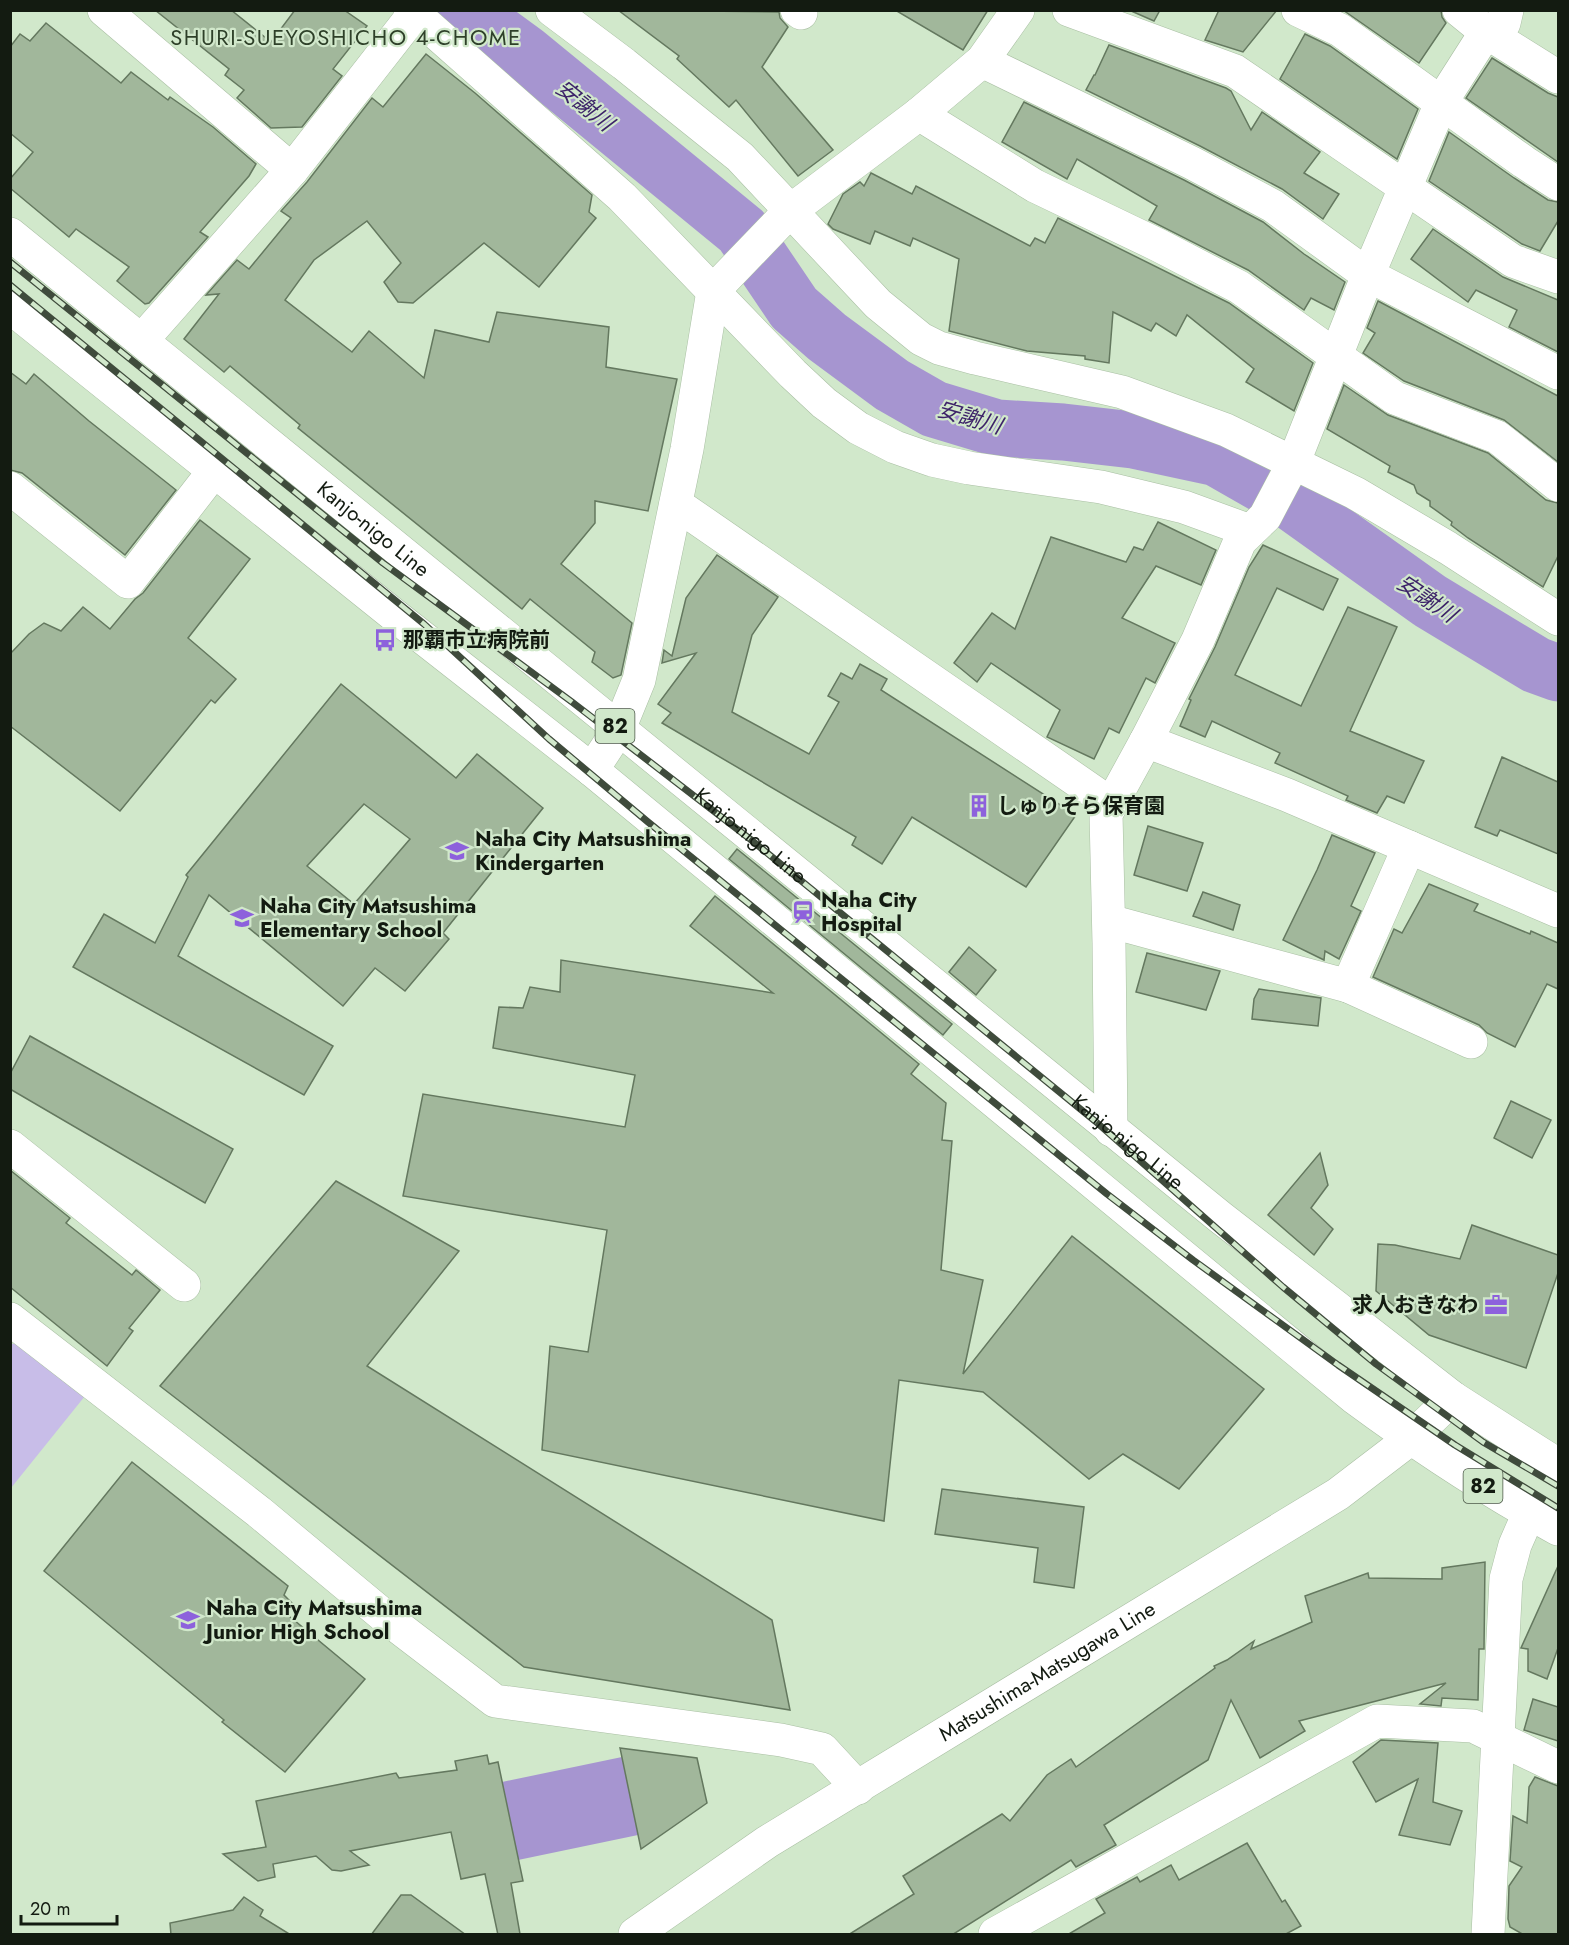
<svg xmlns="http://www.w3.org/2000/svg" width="1569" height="1945" viewBox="0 0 1569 1945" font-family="Jost,'Noto Sans JP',sans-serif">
  <rect width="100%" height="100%" fill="#d1e8cb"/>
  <polygon fill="#c8bde8" points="27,1342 89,1391 11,1488 11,1344"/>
  <polygon fill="#a695d0" points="622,1757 638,1835 518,1860 502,1782"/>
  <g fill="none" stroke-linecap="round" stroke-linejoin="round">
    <polyline stroke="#a695d0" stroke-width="57" points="466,10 526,54 742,231 794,308 827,337 892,385 934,409 997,428 1063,432 1133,440 1217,458 1280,494 1430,601 1536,665 1558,673"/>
  </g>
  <g fill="#a1b79b" stroke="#64785f" stroke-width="1.5" fill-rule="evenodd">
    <polygon points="155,10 231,10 271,42 295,10 344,10 367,26 333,69 342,76 302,127 271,128 237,98 244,90 225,75 229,69"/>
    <polygon points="618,10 779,12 780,18 788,27 762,67 833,150 798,176 736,100 729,107 677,59 679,56"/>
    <polygon points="895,10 988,10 963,50"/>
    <polygon points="1129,10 1160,10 1154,21"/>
    <polygon points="1219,10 1277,10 1243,52 1205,40"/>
    <polygon points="1343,10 1441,10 1442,17 1446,23 1419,63"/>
    <polygon points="46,23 121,83 131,72 168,100 170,97 213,127 256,164 249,176 200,232 208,237 149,303 145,304 117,281 129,267 76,229 69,237 10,188 10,179 33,152 10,133 10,47 20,34 30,41"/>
    <polygon points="1305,34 1330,46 1418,109 1397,159 1280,79"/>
    <polygon points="1109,45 1226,88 1231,91 1251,130 1262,112 1320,152 1304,173 1339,194 1323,219 1282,189 1200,146 1086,90 1094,75 1095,75"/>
    <polygon points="426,54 475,93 592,195 589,212 596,218 539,287 484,243 413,303 398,302 384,282 401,263 367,221 314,260 285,300 352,352 369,331 424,378 435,330 489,342 497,312 609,327 606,367 677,379 648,511 595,501 595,523 561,564 632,623 621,675 613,678 592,662 595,652 530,599 522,609 298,428 300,425 230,366 224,372 184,339 219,294 206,295 237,260 249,269 291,218 281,211 307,182 372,98 383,107"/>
    <polygon points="1492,58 1548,93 1558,97 1558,162 1466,98"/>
    <polygon points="1024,102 1184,180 1263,222 1304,254 1345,282 1334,310 1311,298 1304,310 1248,270 1149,220 1157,206 1077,159 1067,179 1002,142"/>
    <polygon points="1449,132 1514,178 1548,200 1558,202 1558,221 1540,251 1522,244 1429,181"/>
    <polygon points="871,173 912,194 916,186 1030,246 1035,238 1045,243 1058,218 1229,303 1313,363 1294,411 1246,382 1254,369 1187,315 1176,336 1156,323 1151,331 1113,312 1109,363 1085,359 1085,356 1027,351 949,331 959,259 913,238 910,246 875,231 870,244 833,229 828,224 843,194 860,182 864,186"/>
    <polygon points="1433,229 1503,277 1558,300 1558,352 1509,327 1517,310 1476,290 1468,302 1411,259"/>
    <polygon points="1378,301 1558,396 1558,462 1504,420 1404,381 1363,353 1375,333 1367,328"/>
    <polygon points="10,372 26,384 34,374 89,421 176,490 125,555 22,473 10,470"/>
    <polygon points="1344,385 1388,415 1488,453 1546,500 1558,503 1558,556 1543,587 1468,538 1451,525 1452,522 1430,506 1430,501 1417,493 1414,485 1388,472 1390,466 1327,429"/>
    <polygon points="200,520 250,559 188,638 236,679 215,703 211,700 120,811 10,726 10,654 29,634 44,623 61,631 83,607 110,629 135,599 143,593"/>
    <polygon points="1158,522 1216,550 1201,585 1156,566 1122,618 1175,643 1155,683 1146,678 1119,733 1109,728 1094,759 1047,737 1060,710 991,663 977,682 954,663 992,613 1015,629 1051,537 1126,562 1134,547 1143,550"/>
    <polygon points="1263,545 1338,579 1323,610 1277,588 1235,675 1301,706 1348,607 1397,627 1350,731 1424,761 1404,803 1387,796 1377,813 1346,800 1348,796 1275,763 1280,753 1212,721 1205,737 1180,726 1191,700 1189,699 1215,647 1249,567"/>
    <polygon points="717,555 778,597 752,635 732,712 809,754 839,702 828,696 841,673 852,679 860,664 887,679 881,690 1076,815 1026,887 912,817 882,864 852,845 856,837 662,723 671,713 658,704 696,653 662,663 664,650 672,656 686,598"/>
    <path d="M341,684L456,778L477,754L543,808L443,933L449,939L405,991L375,968L343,1006L209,895L178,956L333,1046L304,1095L73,967L104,914L155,943L188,877L186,875ZM364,804L410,839L354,904L307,866Z"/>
    <polygon points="1502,757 1558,782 1558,854 1500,830 1497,836 1475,827"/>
    <polygon points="1148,826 1203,843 1187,891 1134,875"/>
    <polygon points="1332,835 1375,853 1351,906 1361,911 1339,959 1325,951 1324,960 1283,940 1317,870"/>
    <polygon points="737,849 952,1024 943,1035 729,859"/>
    <polygon points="1429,884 1478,904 1474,911 1530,934 1531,931 1558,943 1558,989 1547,984 1515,1047 1487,1033 1479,1025 1373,977 1394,929 1402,933"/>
    <polygon points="1203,892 1240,905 1233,930 1193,916"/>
    <polygon points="715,896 919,1064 911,1074 946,1103 942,1140 952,1141 941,1270 983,1280 963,1374 1072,1236 1264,1389 1179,1489 1123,1454 1089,1479 983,1392 899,1380 884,1521 542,1450 550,1346 588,1352 607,1230 403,1196 423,1094 625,1127 635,1075 493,1048 499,1007 523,1008 530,987 560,992 561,960 773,993 690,926"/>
    <polygon points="969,947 996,970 976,995 949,972"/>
    <polygon points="1147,953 1220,971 1206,1010 1136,992"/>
    <polygon points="1259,989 1321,998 1318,1026 1252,1019 1254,999"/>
    <polygon points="30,1036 233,1149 205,1203 10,1089 10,1074"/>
    <polygon points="1511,1101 1551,1120 1532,1158 1494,1138"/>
    <polygon points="1320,1153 1328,1185 1311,1208 1333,1229 1314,1255 1268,1215"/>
    <polygon points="10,1170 70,1218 66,1223 132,1275 136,1270 160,1290 129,1328 133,1331 107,1366 10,1287"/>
    <polygon points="336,1181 459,1251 367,1366 772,1620 790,1710 524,1667 160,1386"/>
    <polygon points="1472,1225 1558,1255 1558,1273 1526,1368 1429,1335 1376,1291 1378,1244 1395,1245 1460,1259"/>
    <polygon points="132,1462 288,1586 284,1595 294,1605 288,1615 365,1679 285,1772 222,1722 224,1720 44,1571"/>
    <polygon points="942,1489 1084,1507 1074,1588 1034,1582 1038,1548 935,1534"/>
    <polygon points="1485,1562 1484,1649 1479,1649 1478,1700 1442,1698 1441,1706 1420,1704 1446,1683 1299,1721 1305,1731 1260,1758 1231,1700 1208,1760 1104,1825 1116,1845 1076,1867 1071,1860 952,1935 848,1935 914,1894 903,1876 1002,1814 1010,1821 1047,1775 1071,1759 1076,1767 1215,1668 1214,1666 1227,1660 1254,1641 1251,1649 1312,1622 1305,1596 1368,1573 1369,1578 1442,1579 1442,1568"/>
    <polygon points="1558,1566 1558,1648 1547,1679 1528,1671 1528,1649 1521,1648"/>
    <polygon points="1533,1699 1558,1707 1558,1741 1524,1730"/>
    <polygon points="1381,1740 1438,1743 1433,1802 1462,1811 1450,1845 1399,1835 1418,1779 1376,1802 1353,1762"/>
    <polygon points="620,1748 697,1758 707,1803 641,1849"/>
    <polygon points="487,1755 489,1764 498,1762 523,1881 511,1883 520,1934 498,1935 485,1874 461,1879 451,1832 350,1851 369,1865 341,1871 332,1870 316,1856 273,1864 275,1877 258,1881 223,1854 266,1847 256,1801 396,1773 399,1778 457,1770 455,1761"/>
    <polygon points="1535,1777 1558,1786 1558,1935 1524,1935 1510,1927 1508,1919 1509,1886 1522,1867 1510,1861 1513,1816 1527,1823 1529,1787"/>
    <polygon points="1247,1843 1282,1902 1285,1900 1301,1926 1284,1935 1067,1935 1105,1913 1096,1899 1137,1877 1140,1882 1171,1865 1179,1880"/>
    <polygon points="401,1895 411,1895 466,1935 371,1935"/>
    <polygon points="244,1897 263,1910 260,1916 291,1935 171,1935 170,1923 233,1910"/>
  </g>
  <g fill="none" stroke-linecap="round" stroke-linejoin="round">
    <g stroke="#a9bfa3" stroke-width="34">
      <g id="street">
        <polyline points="104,10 292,170 142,340"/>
        <polyline points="410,10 622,197 793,374 824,403 858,428 895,447 932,460 969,468 1101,487 1184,507 1250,531"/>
        <polyline points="552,10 624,64 740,157 878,304 921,339 939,348 975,358 1122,392 1226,430 1355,493 1448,548 1558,619"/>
        <polyline points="797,10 801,13"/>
        <polyline points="1069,10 1235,71 1513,261 1558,277"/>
        <polyline points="1298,10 1340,30 1524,162 1558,184"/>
        <polyline points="1459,10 1486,32 1558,77"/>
        <polyline points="982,61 1192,163 1273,206 1368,275 1558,373"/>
        <polyline points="919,114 1035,186 1158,245 1239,287 1395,398 1497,437 1558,485"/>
        <polyline points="292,170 414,14"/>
        <polyline points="10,488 128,582 214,471"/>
        <polyline points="676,504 1111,804"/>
        <polyline points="1146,741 1287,795 1558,911"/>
        <polyline points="592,770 619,729 639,680 687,449 713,291 790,211 919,114 982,61 1018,10"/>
        <polyline points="1109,921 1348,986 1409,847"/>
        <polyline points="1348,986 1471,1042"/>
        <polyline points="1111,1130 1109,943 1106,814 1146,741 1198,640 1240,541 1265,517 1293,464 1368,275 1442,101 1486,32 1504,23 1507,10"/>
        <polyline points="10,1146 184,1285"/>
        <polyline points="10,1319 259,1512 389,1620 495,1701 781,1740 822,1749 858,1788"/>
        <polyline points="995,1934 1377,1721 1473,1726 1558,1767"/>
        <polyline points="1488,1934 1506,1579 1515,1545 1529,1513"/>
      </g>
    </g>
    <g stroke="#a9bfa3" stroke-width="34">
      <g id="secondary">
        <path id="s1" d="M635,1934L767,1842L1338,1494L1410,1439L1453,1398"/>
      </g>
    </g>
    <g stroke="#a9bfa3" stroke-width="34">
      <g id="primary">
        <path id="s2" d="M10,234L1220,1217L1453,1398L1558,1465"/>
        <path d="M10,307L399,619L592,770L1355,1398C1420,1446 1487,1490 1558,1529"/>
      </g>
    </g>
    <use href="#street" stroke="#fff" stroke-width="33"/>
    <use href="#secondary" stroke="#fff" stroke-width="33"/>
    <use href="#primary" stroke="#fff" stroke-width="33"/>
    <g stroke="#3f4b3c" stroke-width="7">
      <g id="rail">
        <polyline points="10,262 383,563 572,702 750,839 1095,1121 1283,1287 1376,1364 1483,1442 1558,1486"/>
        <polyline points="10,285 424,624 549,739 648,822 1107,1194 1193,1260 1338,1365 1455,1445 1558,1508"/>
      </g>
    </g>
    <use href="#rail" stroke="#d1e8cb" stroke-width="4.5" stroke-dasharray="14" stroke-linecap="butt"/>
  </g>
  <defs>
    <g id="bus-bare" transform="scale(1.8)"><path d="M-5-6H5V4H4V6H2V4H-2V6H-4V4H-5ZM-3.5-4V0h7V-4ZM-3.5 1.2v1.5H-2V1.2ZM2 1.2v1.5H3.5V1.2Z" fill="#8d61dc" stroke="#d1e8cb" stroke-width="2.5" paint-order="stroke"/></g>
    <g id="building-bare" transform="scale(1.8)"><path d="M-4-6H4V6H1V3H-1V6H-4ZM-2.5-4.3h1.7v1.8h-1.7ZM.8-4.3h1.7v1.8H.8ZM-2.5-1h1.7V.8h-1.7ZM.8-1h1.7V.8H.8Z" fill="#8d61dc" stroke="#d1e8cb" stroke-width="2.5" paint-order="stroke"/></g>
    <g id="school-bare" transform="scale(1.8)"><path d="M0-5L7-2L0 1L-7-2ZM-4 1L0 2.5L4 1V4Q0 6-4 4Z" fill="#8d61dc" stroke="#d1e8cb" stroke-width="2.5" paint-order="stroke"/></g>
    <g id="station-bare" transform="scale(1.8)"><path d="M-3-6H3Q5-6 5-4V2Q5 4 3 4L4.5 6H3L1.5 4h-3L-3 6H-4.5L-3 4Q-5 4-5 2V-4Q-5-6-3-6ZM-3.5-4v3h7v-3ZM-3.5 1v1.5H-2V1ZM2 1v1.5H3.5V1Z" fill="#8d61dc" stroke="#d1e8cb" stroke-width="2.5" paint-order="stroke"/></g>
    <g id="office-bare" transform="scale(1.8)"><path d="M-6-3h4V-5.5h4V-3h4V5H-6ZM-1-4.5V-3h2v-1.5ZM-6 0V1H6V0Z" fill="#8d61dc" stroke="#d1e8cb" stroke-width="2.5" paint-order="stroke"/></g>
  </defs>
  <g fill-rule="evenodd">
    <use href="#bus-bare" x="385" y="640"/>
    <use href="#building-bare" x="979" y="806"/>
    <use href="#school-bare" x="457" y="851"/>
    <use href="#station-bare" x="803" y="912"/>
    <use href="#school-bare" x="242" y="918"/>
    <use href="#office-bare" x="1496" y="1305"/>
    <use href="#school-bare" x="188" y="1620"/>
  </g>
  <g text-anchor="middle" stroke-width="4.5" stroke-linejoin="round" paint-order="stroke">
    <g fill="#d1e8cb" stroke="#4c5849" stroke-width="1.5">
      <rect x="595.5" y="709" width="39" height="34" rx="4.5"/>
      <rect x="1463.5" y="1469" width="39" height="34" rx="4.5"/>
    </g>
    <g font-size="20" font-weight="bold" fill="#131b11">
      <text x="615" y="733">82</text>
      <text x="1483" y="1493">82</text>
    </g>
    <g font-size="21" fill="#131b11" stroke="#d1e8cb">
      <text dy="7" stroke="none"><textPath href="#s2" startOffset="468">Kanjo-nigo Line</textPath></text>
      <text dy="7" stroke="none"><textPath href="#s2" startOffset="954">Kanjo-nigo Line</textPath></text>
      <text dy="7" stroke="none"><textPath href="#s2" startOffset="1440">Kanjo-nigo Line</textPath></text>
      <text dy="7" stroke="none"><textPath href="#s1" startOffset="489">Matsushima-Matsugawa Line</textPath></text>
    </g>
    <g font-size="21" font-weight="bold" fill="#131b11" stroke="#d1e8cb" text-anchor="start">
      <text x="403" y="647">那覇市立病院前</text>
      <text x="997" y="813">しゅりそら保育園</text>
      <text x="475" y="846">Naha City Matsushima<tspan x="475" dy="24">Kindergarten</tspan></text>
      <text x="821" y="907">Naha City<tspan x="821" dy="24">Hospital</tspan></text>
      <text x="260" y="913">Naha City Matsushima<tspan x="260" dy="24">Elementary School</tspan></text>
      <text x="1478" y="1312" text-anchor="end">求人おきなわ</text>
      <text x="206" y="1615">Naha City Matsushima<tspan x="206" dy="24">Junior High School</tspan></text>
    </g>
    <g font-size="22" letter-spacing="1.5" fill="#2e4029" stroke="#d1e8cb">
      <text x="346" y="45">SHURI-SUEYOSHICHO 4-CHOME</text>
    </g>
    <g font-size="22" font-style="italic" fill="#3d2369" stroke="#d1e8cb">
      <text transform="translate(585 105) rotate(39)" y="8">安謝川</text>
      <text transform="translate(970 417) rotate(16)" y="8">安謝川</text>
      <text transform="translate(1427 598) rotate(34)" y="8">安謝川</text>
    </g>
  </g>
  <rect width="1569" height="1945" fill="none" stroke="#131b11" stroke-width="24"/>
  <path d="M21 1915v9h96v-9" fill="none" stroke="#131b11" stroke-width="3"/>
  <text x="30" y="1915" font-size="18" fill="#131b11" stroke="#d1e8cb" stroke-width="4.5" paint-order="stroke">20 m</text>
</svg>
